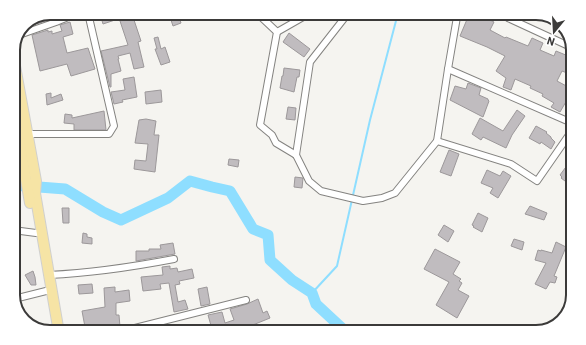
<svg xmlns="http://www.w3.org/2000/svg" width="586" height="345" viewBox="0 0 586 345" font-family="Barlow,sans-serif">
  <rect width="100%" height="100%" fill="#f5f4f0"/>
  <g fill="none" stroke-linecap="round" stroke-linejoin="round">
    <polyline stroke="#8edeff" stroke-width="2" points="312,293 337,266 370,120 397,17"/>
    <polyline stroke="#8edeff" stroke-width="11" points="13,185 65,189 103,212 121,220 168,198 190,181 212,187 230,191 253,229 268,235 270,260 292,280 312,293 316,304 344,330"/>
  </g>
  <g fill="#c0bcbf" stroke="#9c989a">
    <polygon points="51,13 53,18 37,24 35,19"/>
    <polygon points="100,14 120,14 121,18 103,24"/>
    <polygon points="169,14 178,14 181,23 173,26"/>
    <polygon points="133,17 141,41 138,42 144,67 134,69 130,53 118,56 119,59 118,59 121,71 111,74 111,87 110,87 101,51 128,45 120,21"/>
    <polygon points="468,17 484,17 494,22 490,30 505,38 506,37 528,46 532,38 543,43 540,50 554,56 556,51 573,58 572,75 562,71 557,81 572,89 572,103 567,100 560,112 551,107 554,103 542,96 543,94 530,88 531,86 515,79 511,90 503,87 506,78 496,71 505,56 487,47 460,36"/>
    <polygon points="70,22 73,34 63,37 67,53 88,48 95,69 71,76 67,64 40,71 32,35 48,30 48,32 52,31 52,34 62,31 60,25"/>
    <polygon points="289,33 310,49 304,57 283,42"/>
    <polygon points="158,37 161,49 165,47 170,62 161,65 155,49 157,49 154,38"/>
    <polygon points="284,68 300,70 299,77 297,77 294,92 280,88 282,76 283,76"/>
    <polygon points="134,77 137,97 122,100 123,102 114,104 111,92 125,90 123,79"/>
    <polygon points="468,83 481,88 479,95 488,99 488,100 489,101 483,117 450,100 455,86 466,89"/>
    <polygon points="161,90 162,102 146,104 145,92"/>
    <polygon points="51,93 51,98 61,94 63,100 47,105 46,94"/>
    <polygon points="288,107 296,108 295,120 286,119"/>
    <polygon points="517,110 525,116 512,135 506,148 483,137 481,140 472,134 480,118 503,131"/>
    <polygon points="104,111 106,130 74,130 74,124 64,123 65,114 72,115 72,118"/>
    <polygon points="146,119 156,121 154,135 159,135 155,172 134,169 135,160 146,161 148,144 135,143 139,120"/>
    <polygon points="536,126 547,132 546,133 551,137 551,138 555,142 551,149 541,142 540,144 529,138"/>
    <polygon points="449,150 459,154 451,176 440,172"/>
    <polygon points="229,159 239,160 238,167 228,165"/>
    <polygon points="571,160 571,174 570,185 565,181 561,178 562,177 560,175"/>
    <polygon points="487,170 500,176 503,171 511,176 498,198 490,193 493,188 481,183"/>
    <polygon points="295,177 303,178 302,188 294,187"/>
    <polygon points="530,206 547,213 544,220 525,214"/>
    <polygon points="62,208 69,208 69,223 63,223"/>
    <polygon points="478,213 488,218 482,232 473,227 474,226 472,225"/>
    <polygon points="444,225 454,231 448,242 438,235"/>
    <polygon points="83,233 87,234 87,237 92,238 92,244 82,243"/>
    <polygon points="514,239 524,242 522,250 511,246"/>
    <polygon points="556,242 566,247 554,276 557,277 555,283 550,282 546,289 535,284 546,263 535,260 538,250 541,251 541,250 552,253"/>
    <polygon points="173,243 175,254 136,261 136,251 149,251 149,249 161,249 160,245"/>
    <polygon points="435,249 460,262 453,274 461,279 459,281 462,283 458,290 469,296 457,318 436,305 449,282 424,269"/>
    <polygon points="13,250 19,250 20,260 13,261"/>
    <polygon points="170,266 170,269 177,268 178,272 192,269 194,278 179,281 180,284 175,285 178,302 185,300 188,309 174,312 169,283 160,284 161,289 143,291 141,277 163,275 162,267"/>
    <polygon points="33,271 35,277 36,285 31,285 25,275"/>
    <polygon points="92,284 93,293 79,294 78,285"/>
    <polygon points="115,287 115,292 129,290 130,301 116,303 116,315 119,315 120,327 85,327 82,311 105,307 104,288"/>
    <polygon points="207,287 210,304 201,306 198,289"/>
    <polygon points="258,299 263,313 267,311 270,318 243,329 212,329 208,315 222,312 225,323 234,320 230,309 247,304"/>
  </g>
  <g fill="none" stroke-linecap="round" stroke-linejoin="round">
    <g stroke="#848380" stroke-width="8">
      <g id="street">
        <polyline points="259,15 277,32 260,125 272,135 276,143 296,155 309,181 321,191 363,201 382,198 395,193 437,141 448,69 457,17"/>
        <polyline points="508,18 573,48"/>
        <polyline points="277,32 305,16"/>
        <polyline points="19,35 56,22 78,13"/>
        <polyline points="448,69 572,123"/>
        <polyline points="27,134 109,134 114,126 88,13"/>
        <polyline points="437,141 511,164 537,181 571,132"/>
        <polyline points="296,155 310,62 346,16"/>
        <polyline points="13,230 36,233"/>
        <path d="M49,275C91,273 132,267 174,259"/>
        <polyline points="14,299 46,291"/>
        <polyline points="135,328 246,300"/>
      </g>
    </g>
    <g stroke="#d0d0cf" stroke-width="12">
      <g id="primary">
        <polyline points="13,55 36,181 35,193 58,327"/>
        <polyline points="13,105 30,203"/>
      </g>
    </g>
    <use href="#street" stroke="#fff" stroke-width="6"/>
    <use href="#primary" stroke="#f6e4a5" stroke-width="10"/>
  </g>
  <path d="M0 0H586V345H0ZM50 20H536A30 30 0 0 1 566 50V295A30 30 0 0 1 536 325H50A30 30 0 0 1 20 295V50A30 30 0 0 1 50 20Z" fill="#fff" fill-rule="evenodd"/>
  <path fill="none" stroke="#3b3a39" stroke-width="2" d="M50 20H536A30 30 0 0 1 566 50V295A30 30 0 0 1 536 325H50A30 30 0 0 1 20 295V50A30 30 0 0 1 50 20Z"/>
  <g transform="translate(554 32) rotate(198)" stroke="#ffffff" stroke-width="3" paint-order="stroke">
  <path d="M0-3L7 15L0 10L-7 15Z" fill="#3b3a39"/>
  <text y="-6" font-size="11" font-weight="bold" text-anchor="middle" fill="#3b3a39">N</text>
  </g>
</svg>
